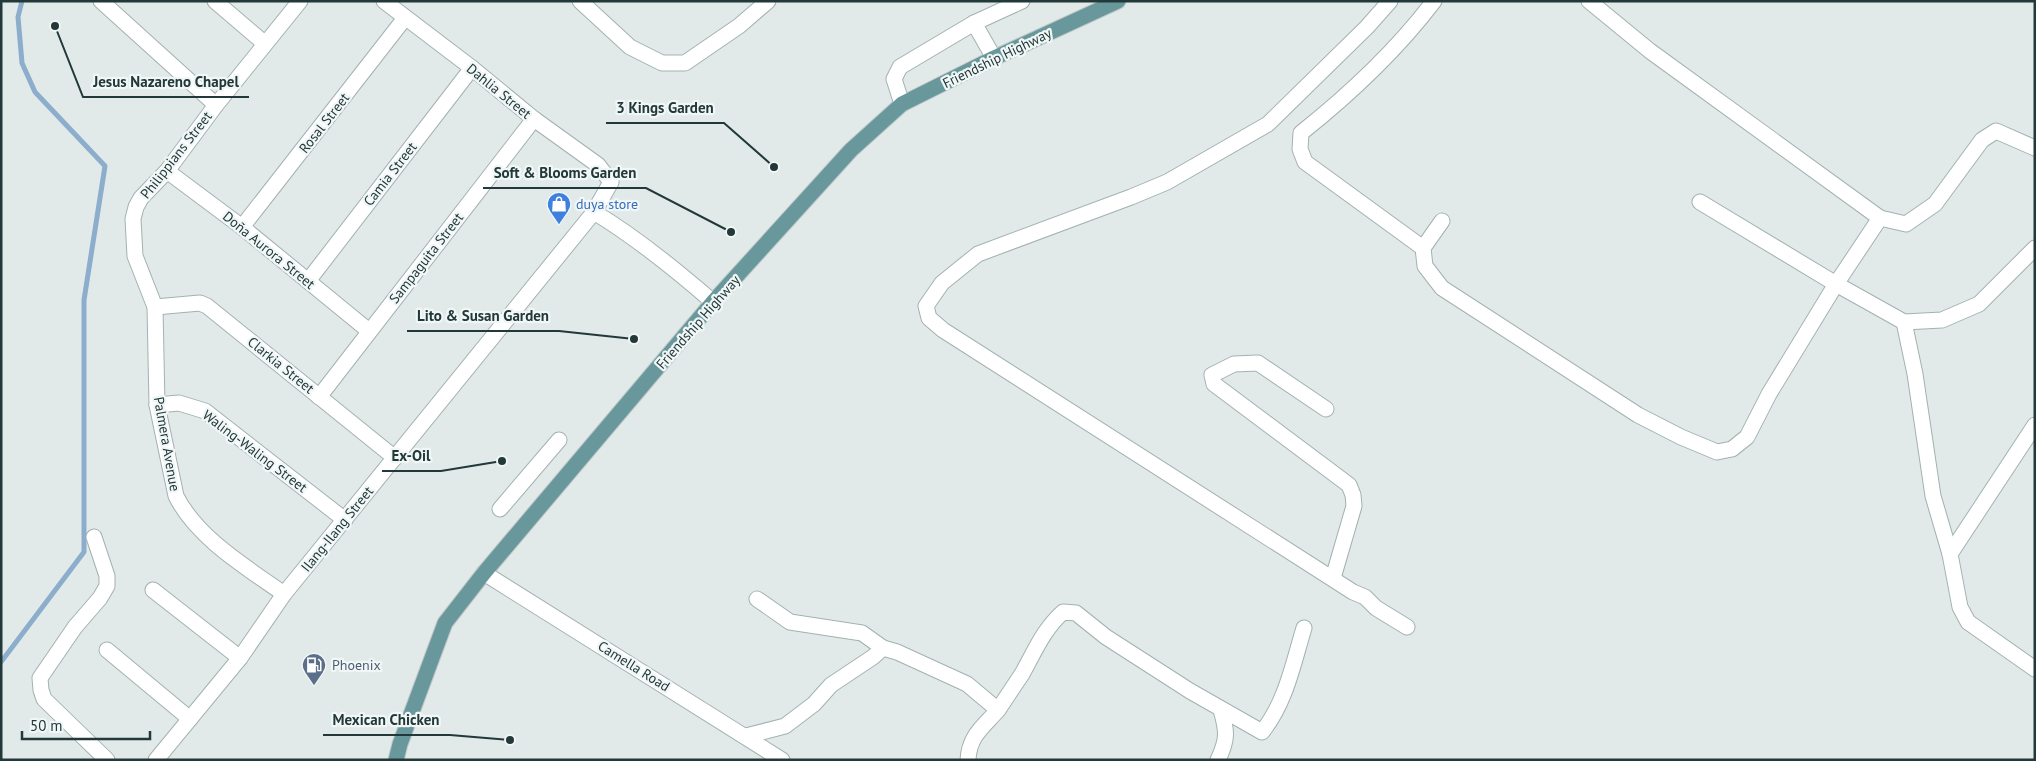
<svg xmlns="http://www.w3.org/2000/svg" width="2036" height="761" viewBox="0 0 2036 761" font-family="'PT Sans',sans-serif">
  <rect width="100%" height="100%" fill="#e1eae9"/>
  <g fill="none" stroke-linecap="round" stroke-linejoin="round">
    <polyline stroke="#8cadcb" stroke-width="5" points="1,662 84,552 84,300 105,166 35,92 22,63 18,17 22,1"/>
    <g stroke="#a4b1b1" stroke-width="17">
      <g id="minor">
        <polyline points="101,1 216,105"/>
        <polyline points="215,1 264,43"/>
        <polyline points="580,1 630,47 662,63 685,63 739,26 768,1"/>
        <polyline points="1390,1 1367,27 1268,124 1167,182 1131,197 978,254 942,283 926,306 929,318 943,330 1353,592 1365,597 1376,608 1407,627"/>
        <polyline points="1589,1 1650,51 1880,218 1906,224 1935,204 1982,140 1996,131 2035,148"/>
        <polyline points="974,23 994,58"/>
        <polyline points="902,104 894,79 900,67 974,23 1022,1"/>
        <polyline points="167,171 242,227 369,331"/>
        <polyline points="1700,202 1836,284 1904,322 1942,320 1979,304 2035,248"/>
        <path d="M594,212C637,238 675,269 713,302"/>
        <polyline points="1442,221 1423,248 1425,266 1442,288 1638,415 1681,437 1717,452 1732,449 1747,437 1769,394 1836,284 1880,218"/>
        <polyline points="242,227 405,18"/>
        <path d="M1423,248L1305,162L1300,149L1301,133C1350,94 1396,51 1434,1"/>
        <polyline points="308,281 472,68"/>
        <polyline points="155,307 200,303 207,306 395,458"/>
        <polyline points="1904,322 1915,374 1933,496 1950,554"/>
        <polyline points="319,397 534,119"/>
        <polyline points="157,405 179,403 205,411 345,520"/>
        <polyline points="1326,409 1258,363 1234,364 1212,375 1214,384 1349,485 1353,495 1354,506 1333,578"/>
        <polyline points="2035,425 1950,554 1960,607 1968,622 2035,669"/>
        <polyline points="500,509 559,440"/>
        <polyline points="94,537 107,576 107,586 100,598 75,627 40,678 41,690 44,699 107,760"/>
        <polyline points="484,573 782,760"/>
        <polyline points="153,590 240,658"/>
        <path d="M284,594C246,567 197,538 176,496L157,405L155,307L135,256L133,219L136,207L141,198L167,171L216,105L300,1"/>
        <polyline points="757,599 790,622 862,633 883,648"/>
        <polyline points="107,650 190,719"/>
        <path d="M998,710C1006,698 1014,686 1022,674C1035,651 1043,630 1063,612L1076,613L1106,637L1190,691L1262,732C1286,702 1293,664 1304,628"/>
        <path d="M746,736L785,726L814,704L831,685L873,657L883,648L897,652L967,684L998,710C983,727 969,736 968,760"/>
        <polyline points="156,760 240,658 284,594 594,212 611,182 598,165 534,119 472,68 384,1"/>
        <path d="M1218,760C1228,739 1227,731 1221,710"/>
      </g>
    </g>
    <g stroke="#c1c7c8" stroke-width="17">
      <polyline id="major" points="396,760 400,744 445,623 484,573 713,302 851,150 902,104 994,58 1118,1"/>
    </g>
    <use href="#minor" stroke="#fff" stroke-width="15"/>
    <use href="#major" stroke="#68989c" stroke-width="15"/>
  </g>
  <defs>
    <g id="shop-pin" transform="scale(1.25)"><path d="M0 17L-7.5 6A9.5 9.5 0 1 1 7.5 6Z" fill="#3f7fe0" stroke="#f1f7f6"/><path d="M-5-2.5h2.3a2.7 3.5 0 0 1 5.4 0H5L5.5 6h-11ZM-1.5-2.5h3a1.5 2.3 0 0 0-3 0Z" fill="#fff"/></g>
    <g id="fuel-pin" transform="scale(1.25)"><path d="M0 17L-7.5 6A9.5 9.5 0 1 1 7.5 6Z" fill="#5c6f8a" stroke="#f1f7f6"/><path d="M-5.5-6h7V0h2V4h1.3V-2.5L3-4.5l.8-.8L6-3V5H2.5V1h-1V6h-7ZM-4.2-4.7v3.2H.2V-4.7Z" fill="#fff"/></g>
  </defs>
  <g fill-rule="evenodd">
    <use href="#shop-pin" x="559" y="204"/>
    <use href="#fuel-pin" x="314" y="665"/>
  </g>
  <g text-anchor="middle" stroke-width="4.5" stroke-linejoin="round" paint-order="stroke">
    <g font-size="14" fill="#223839" stroke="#f1f7f6">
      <text transform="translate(997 58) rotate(-26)" y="5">Friendship Highway</text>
      <text transform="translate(499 91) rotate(39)" y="5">Dahlia Street</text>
      <text transform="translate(324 123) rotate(-52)" y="5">Rosal Street</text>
      <text transform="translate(176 155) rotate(-52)" y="5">Philippians Street</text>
      <text transform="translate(390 174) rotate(-52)" y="5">Camia Street</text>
      <text transform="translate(269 250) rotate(39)" y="5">Doña Aurora Street</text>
      <text transform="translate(426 258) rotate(-52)" y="5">Sampaguita Street</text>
      <text transform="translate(698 322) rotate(-49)" y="5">Friendship Highway</text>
      <text transform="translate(281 365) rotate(39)" y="5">Clarkia Street</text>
      <text transform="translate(167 444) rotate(80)" y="5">Palmera Avenue</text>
      <text transform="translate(255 451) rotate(37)" y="5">Waling-Waling Street</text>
      <text transform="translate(337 529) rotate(-51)" y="5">Ilang-Ilang Street</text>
      <text transform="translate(634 666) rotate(32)" y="5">Camella Road</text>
    </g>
    <g font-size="14" fill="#366cbe" stroke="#f1f7f6" text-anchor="start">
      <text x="576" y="209">duya store</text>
    </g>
    <g font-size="14" fill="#4e5e75" stroke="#f1f7f6" text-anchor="start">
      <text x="332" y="670">Phoenix</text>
    </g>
  </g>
  <path fill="none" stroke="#223839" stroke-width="2" d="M55 26L83 97H249M774 167L724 123H606M731 232L646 188H483M634 339L559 331H407M502 461L441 471H382M510 740L450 735H323"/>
  <g fill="#223839" stroke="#f1f7f6" stroke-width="2">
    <circle cx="55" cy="26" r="5"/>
    <circle cx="774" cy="167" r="5"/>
    <circle cx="731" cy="232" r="5"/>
    <circle cx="634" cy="339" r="5"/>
    <circle cx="502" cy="461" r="5"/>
    <circle cx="510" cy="740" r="5"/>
  </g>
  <g font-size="15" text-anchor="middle" font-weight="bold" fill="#223839" stroke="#f1f7f6" stroke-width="4.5" stroke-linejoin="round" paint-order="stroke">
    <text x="166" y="87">Jesus Nazareno Chapel</text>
    <text x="665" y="113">3 Kings Garden</text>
    <text x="565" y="178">Soft &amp; Blooms Garden</text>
    <text x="483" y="321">Lito &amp; Susan Garden</text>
    <text x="411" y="461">Ex-Oil</text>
    <text x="386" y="725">Mexican Chicken</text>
  </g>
  <rect width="2036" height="761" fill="none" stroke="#223839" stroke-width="5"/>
  <path d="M22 731v8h128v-8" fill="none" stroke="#223839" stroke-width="2.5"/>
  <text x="30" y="731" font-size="15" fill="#223839" stroke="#f1f7f6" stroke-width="4" paint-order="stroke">50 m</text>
</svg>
